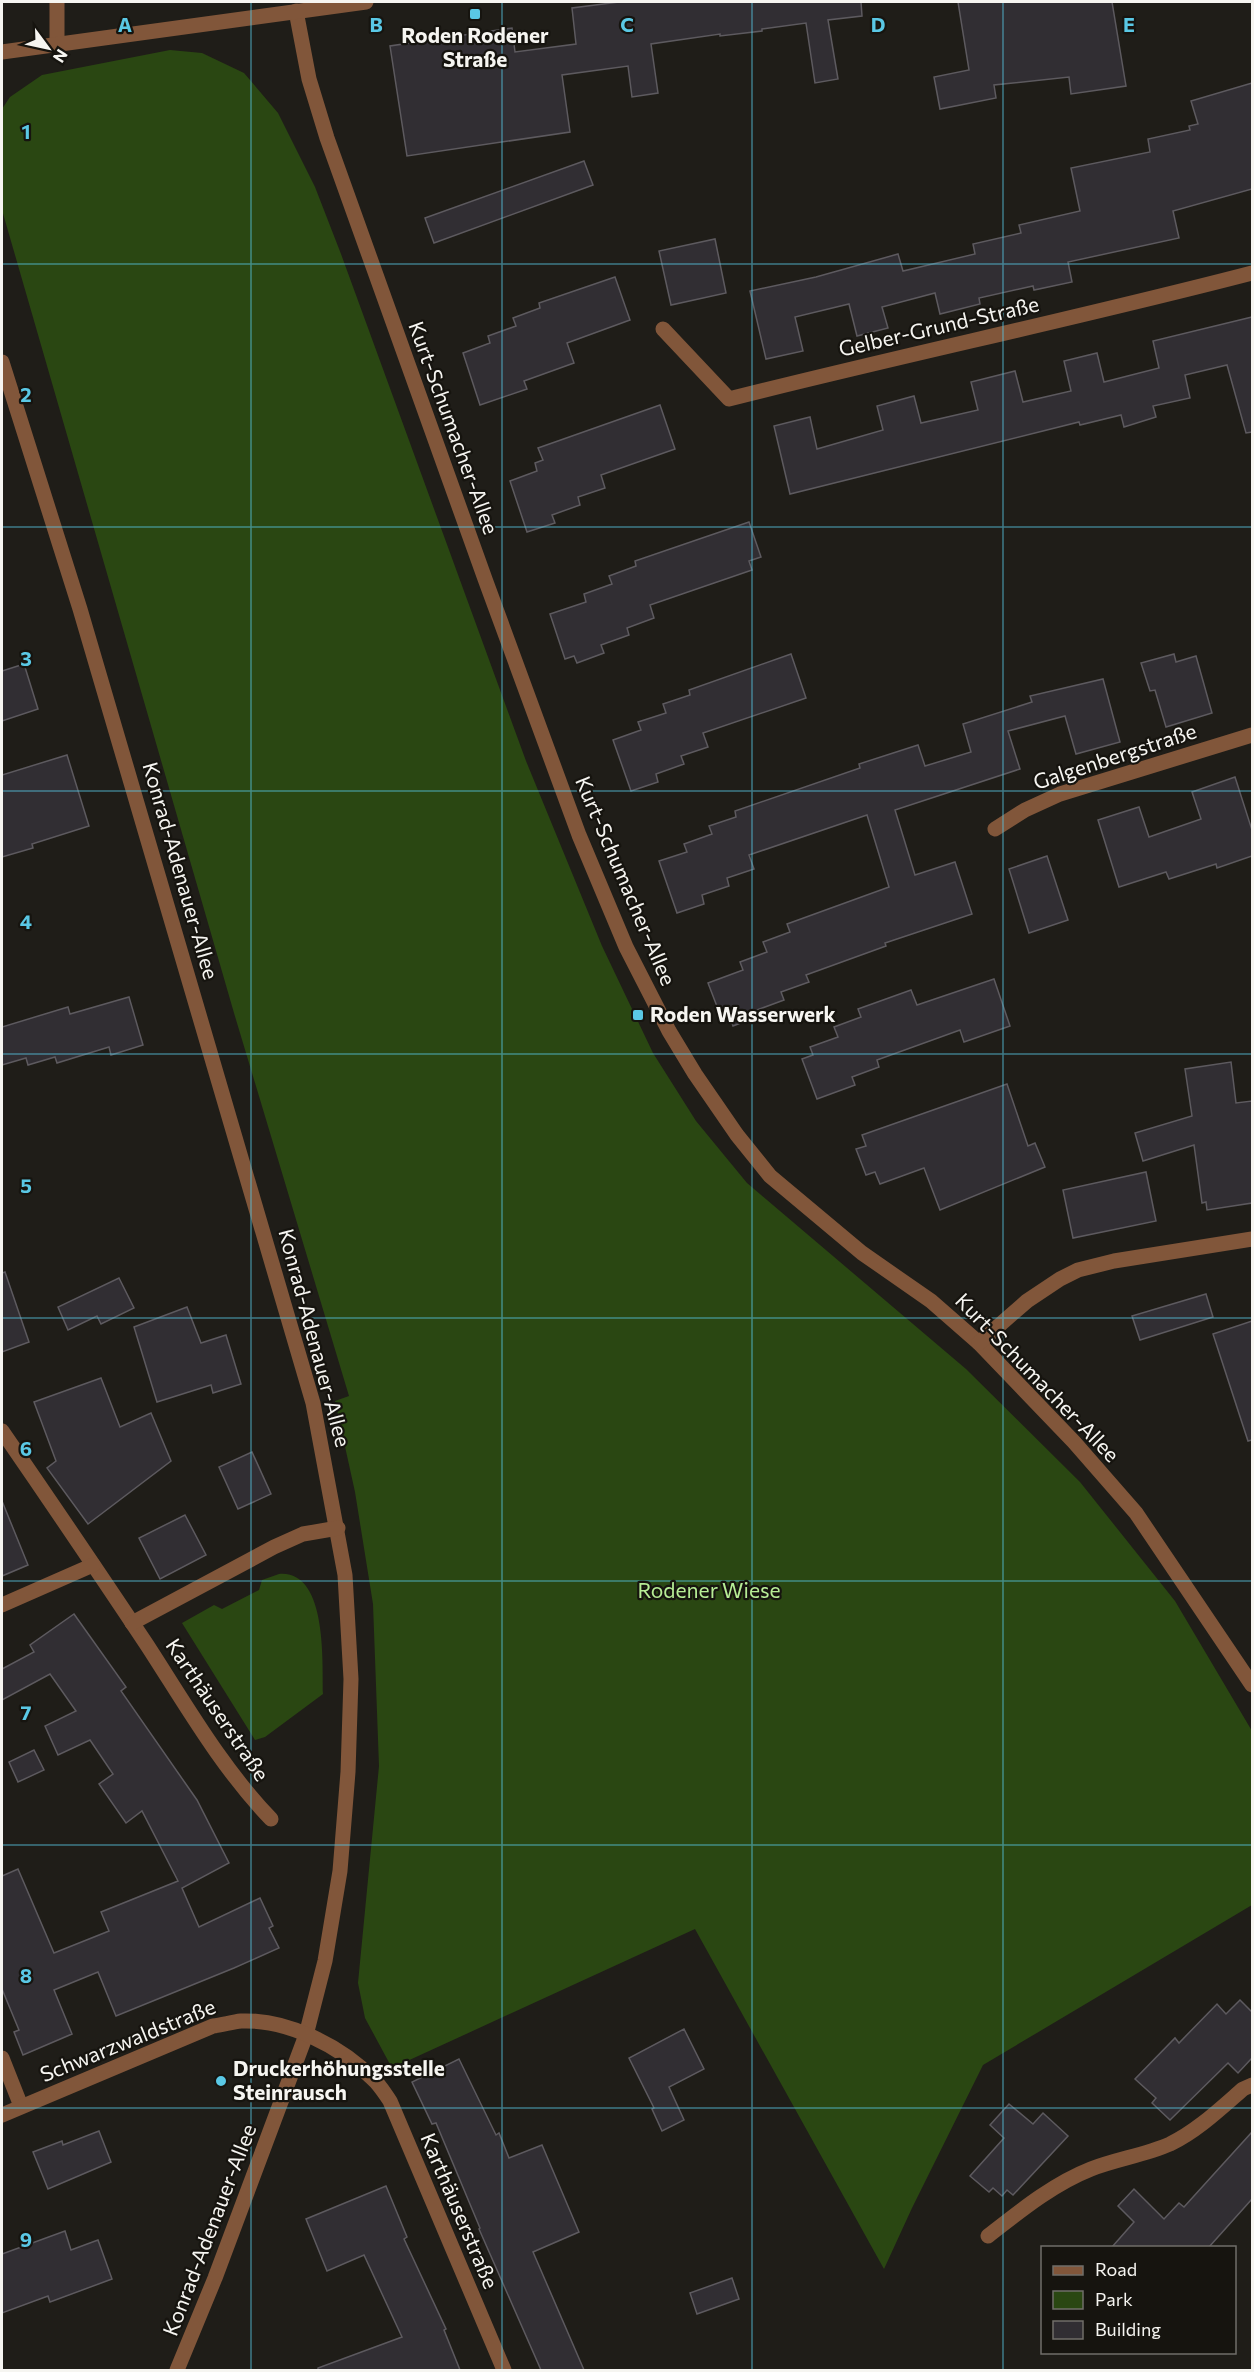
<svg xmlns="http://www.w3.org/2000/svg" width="1254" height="2372" viewBox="0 0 1254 2372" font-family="Commissioner,sans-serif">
  <rect width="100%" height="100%" fill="#1f1d18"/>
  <g fill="#2a4712">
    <polygon points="170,50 202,53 244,73 278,113 315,187 341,254 526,761 602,946 653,1053 696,1121 747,1183 966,1369 1080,1482 1175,1601 1252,1731 1252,1905 983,2065 912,2208 884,2269 695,1929 392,2068 365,2018 358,1983 379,1766 373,1604 355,1492 335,1401 349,1396 234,1013 2,210 2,109 10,97 42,75"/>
    <path d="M279,1574C328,1570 322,1663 323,1694L265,1737L255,1740L182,1623L214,1605L222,1609L259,1590L262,1580Z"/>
  </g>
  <g fill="#312e33" stroke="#5d5a5f" stroke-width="1.5">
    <polygon points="619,2 861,2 862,16 828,20 838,79 815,83 806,23 762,29 762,31 720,36 720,34 651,44 658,93 632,97 628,66 562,75 570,132 407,156 390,46 512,28 515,52 576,44 572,8"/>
    <polygon points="958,2 1112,2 1126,86 1071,94 1069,77 994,85 996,98 940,109 934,77 969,70"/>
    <polygon points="1252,83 1252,189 1173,211 1179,238 1068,262 1072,282 1034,290 1033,286 979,298 980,304 940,314 935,293 882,307 888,328 857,336 849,304 795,317 803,351 766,359 750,291 816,277 898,254 903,271 975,254 973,244 1021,233 1019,225 1080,211 1071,168 1150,152 1148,139 1190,130 1189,126 1198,124 1191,101"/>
    <polygon points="584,161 593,185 434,243 425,218"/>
    <polygon points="715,239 726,293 671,305 659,251"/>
    <polygon points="615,277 630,320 567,343 574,363 524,381 527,389 480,405 463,353 490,343 488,336 516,326 513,318 540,308 539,303"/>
    <polygon points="1252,317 1252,432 1246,433 1227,365 1185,375 1190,398 1153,406 1156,417 1124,427 1121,415 1080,425 1079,422 790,494 774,426 810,417 817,449 883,430 877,406 914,396 921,423 978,410 971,382 1015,371 1023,402 1071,391 1064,361 1097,353 1104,382 1159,368 1153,341"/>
    <polygon points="660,405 675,449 601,475 605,488 578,497 580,505 552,515 555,523 527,532 510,481 537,471 535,463 543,460 538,448"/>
    <polygon points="749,522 761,557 749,561 752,570 650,605 654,618 627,628 629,635 601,645 604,653 577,663 574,656 565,659 550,614 586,602 584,594 612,584 609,576 636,566 635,561"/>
    <polygon points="791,654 806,698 703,733 708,747 681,756 684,764 656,774 658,782 631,791 613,740 641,730 638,722 666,713 663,704 690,695 689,690"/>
    <polygon points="1174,654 1176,662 1196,656 1212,713 1166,727 1155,690 1150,691 1141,663"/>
    <polygon points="24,664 38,709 2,721 2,671"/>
    <polygon points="1103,679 1120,742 1076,754 1065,716 1008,731 1020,769 895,810 915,875 955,862 972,914 885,943 886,946 806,975 809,982 781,992 784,1000 757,1010 759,1016 733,1026 731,1020 723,1022 708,983 743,970 740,962 767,952 763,942 790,932 787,924 889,887 867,815 749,855 754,869 727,878 729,886 702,895 704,904 677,913 659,861 687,852 684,844 712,834 709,826 736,817 735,811 860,768 859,764 918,745 925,766 971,752 963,724 1032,702 1030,696"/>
    <polygon points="67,755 89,826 32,844 33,848 2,857 2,775"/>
    <polygon points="1235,777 1252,830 1252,856 1217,868 1216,864 1169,879 1166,872 1119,887 1098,820 1139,807 1149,837 1201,819 1192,792"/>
    <polygon points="1047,856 1068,920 1029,933 1009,869"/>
    <polygon points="994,979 1010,1026 964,1042 960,1030 877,1060 879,1067 852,1077 855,1085 817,1099 802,1059 813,1055 810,1047 838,1037 834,1027 861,1017 858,1009 911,990 917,1005"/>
    <polygon points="129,997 143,1045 111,1055 109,1047 57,1063 55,1057 28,1065 26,1058 2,1065 2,1027 68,1007 70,1014"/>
    <polygon points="1231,1062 1236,1103 1252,1101 1252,1203 1207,1210 1206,1202 1202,1203 1194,1145 1143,1161 1135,1133 1192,1116 1185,1069"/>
    <polygon points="1007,1084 1028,1146 1035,1143 1045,1167 940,1210 924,1168 880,1184 875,1172 866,1175 856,1149 866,1146 862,1135"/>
    <polygon points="1146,1172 1156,1221 1073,1238 1063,1190"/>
    <polygon points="5,1272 29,1342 2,1352 2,1273"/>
    <polygon points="119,1278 134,1308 101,1324 97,1316 68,1330 58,1307"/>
    <polygon points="1206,1294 1213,1317 1140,1340 1132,1316"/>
    <polygon points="187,1307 201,1343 226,1335 241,1384 213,1393 211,1385 157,1402 134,1327"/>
    <polygon points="1252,1321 1252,1440 1248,1441 1213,1334"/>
    <polygon points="101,1378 120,1427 151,1413 171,1461 88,1524 47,1468 56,1461 34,1402"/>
    <polygon points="252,1452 271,1494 238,1509 219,1467"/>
    <polygon points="2,1501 28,1565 2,1576"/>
    <polygon points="185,1515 206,1555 160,1579 139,1538"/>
    <polygon points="74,1614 126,1687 121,1691 197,1800 229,1863 182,1888 199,1927 260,1898 273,1926 269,1928 279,1948 234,1968 116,2016 98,1972 54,1990 72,2034 23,2055 14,2032 19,2030 2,1989 2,1876 18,1869 54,1953 109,1931 101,1912 178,1881 142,1811 126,1823 99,1784 113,1774 90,1740 58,1755 45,1726 76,1711 50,1674 2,1700 2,1669 34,1652 30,1645"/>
    <polygon points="34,1750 44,1770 18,1782 9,1762"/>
    <polygon points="1240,2000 1252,2012 1252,2058 1238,2073 1228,2063 1170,2120 1152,2103 1156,2098 1135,2079 1175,2038 1179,2043 1217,2004 1226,2014"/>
    <polygon points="684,2029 704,2069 669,2087 684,2120 662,2131 652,2109 654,2108 629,2058"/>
    <polygon points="459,2059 496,2135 499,2133 509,2158 542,2145 579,2232 533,2252 584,2370 541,2370 479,2229 480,2228 436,2123 432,2124 412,2082"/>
    <polygon points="1009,2104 1033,2124 1043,2113 1068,2136 1013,2195 1007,2190 1002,2196 993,2188 989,2192 970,2176 1004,2138 990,2125"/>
    <polygon points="99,2131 111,2162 48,2189 33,2152 62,2141 63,2145"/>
    <polygon points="1252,2132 1252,2199 1209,2247 1112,2247 1134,2222 1118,2206 1134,2189 1164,2219 1179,2203 1184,2207"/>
    <polygon points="386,2186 407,2237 404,2239 446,2329 444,2330 460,2370 318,2370 318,2368 402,2337 364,2255 327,2271 306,2219"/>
    <polygon points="65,2231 71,2250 98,2240 112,2279 50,2302 48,2296 2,2313 2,2254"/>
    <polygon points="732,2278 739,2299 697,2314 690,2293"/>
  </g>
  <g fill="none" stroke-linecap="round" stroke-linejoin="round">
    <g stroke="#81563a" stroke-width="15">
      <polyline points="57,2 57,45"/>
      <polyline points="296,11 309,79 327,138 485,579 579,835 626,947 669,1031 695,1074 737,1135 770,1176 862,1253 931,1301 979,1343 1074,1442 1136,1513 1252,1685"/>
      <polyline points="2,52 366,2"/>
      <path d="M663,329L729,399C903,355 1079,318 1252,273"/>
      <polyline points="2,362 80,609 313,1403 345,1575 351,1679 348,1772 340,1871 325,1961 306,2035 215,2278 177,2370"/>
      <polyline points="995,829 1025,810 1060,794 1252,735"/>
      <polyline points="979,1343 1027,1301 1060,1279 1078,1270 1114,1261 1252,1239"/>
      <path d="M2,1431C51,1502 99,1573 147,1645C186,1705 221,1767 271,1819"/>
      <polyline points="2,1605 93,1565"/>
      <polyline points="132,1623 274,1547 303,1534 338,1528"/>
      <polyline points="2,2058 21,2106"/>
      <path d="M2,2115L213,2026C222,2025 232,2022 241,2021C287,2019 341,2046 373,2079C380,2085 385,2094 390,2101L504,2370"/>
      <path d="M988,2236C1020,2211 1053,2184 1091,2169C1117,2159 1145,2155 1170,2144C1197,2131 1220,2109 1243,2089L1252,2085"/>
    </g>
  </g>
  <path fill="none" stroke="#5ac8e5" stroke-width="1.5" stroke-opacity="0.55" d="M251,2V2370M502,2V2370M752,2V2370M1003,2V2370M2,264H1252M2,527H1252M2,791H1252M2,1054H1252M2,1318H1252M2,1581H1252M2,1845H1252M2,2108H1252"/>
  <g fill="#5ac8e5" stroke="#16140f" stroke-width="2">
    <rect x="469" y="8" width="12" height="12" rx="3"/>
    <rect x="632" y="1009" width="12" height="12" rx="3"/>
    <circle cx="221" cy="2081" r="6"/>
  </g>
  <g text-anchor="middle" stroke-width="4.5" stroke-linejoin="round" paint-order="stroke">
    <g font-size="21" font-weight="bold" fill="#f6f5f1" stroke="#16140f" text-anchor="start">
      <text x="475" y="43" text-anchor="middle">Roden Rodener<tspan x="475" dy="24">Straße</tspan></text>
      <text x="650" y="1022">Roden Wasserwerk</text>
      <text x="233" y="2076">Druckerhöhungsstelle<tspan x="233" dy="24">Steinrausch</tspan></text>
    </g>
    <g font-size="21" fill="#f6f5f1" stroke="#16140f">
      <text transform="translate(939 327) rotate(-13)" y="7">Gelber-Grund-Straße</text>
      <text transform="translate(453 428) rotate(70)" y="7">Kurt-Schumacher-Allee</text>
      <text transform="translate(1115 757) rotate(-18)" y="7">Galgenbergstraße</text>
      <text transform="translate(180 871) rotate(74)" y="7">Konrad-Adenauer-Allee</text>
      <text transform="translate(625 881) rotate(67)" y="7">Kurt-Schumacher-Allee</text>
      <text transform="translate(314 1338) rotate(75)" y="7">Konrad-Adenauer-Allee</text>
      <text transform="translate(1037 1378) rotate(46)" y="7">Kurt-Schumacher-Allee</text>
      <text transform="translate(217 1710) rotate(56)" y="7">Karthäuserstraße</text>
      <text transform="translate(128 2041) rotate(-22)" y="7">Schwarzwaldstraße</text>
      <text transform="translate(459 2211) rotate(67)" y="7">Karthäuserstraße</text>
      <text transform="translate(210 2230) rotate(-69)" y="7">Konrad-Adenauer-Allee</text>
    </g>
    <g font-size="21" fill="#b7ed95" stroke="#16140f">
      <text x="709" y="1598">Rodener Wiese</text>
    </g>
  </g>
  <g font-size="20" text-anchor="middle" font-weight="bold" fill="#5ac8e5" stroke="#16140f" stroke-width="4.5" stroke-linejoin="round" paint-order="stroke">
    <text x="125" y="32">A</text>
    <text x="376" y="32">B</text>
    <text x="627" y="32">C</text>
    <text x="878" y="32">D</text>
    <text x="1129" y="32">E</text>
    <text x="26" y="139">1</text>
    <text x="26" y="402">2</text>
    <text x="26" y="666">3</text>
    <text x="26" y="929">4</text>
    <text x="26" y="1193">5</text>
    <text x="26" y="1456">6</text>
    <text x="26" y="1720">7</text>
    <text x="26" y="1983">8</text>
    <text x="26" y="2247">9</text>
  </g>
  <rect width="1254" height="2372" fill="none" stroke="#f6f5f1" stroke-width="6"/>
  <rect x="1041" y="2246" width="195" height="108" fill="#16140f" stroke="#706e69" stroke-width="1.5"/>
  <rect x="1053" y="2266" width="30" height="9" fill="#81563a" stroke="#706e69" stroke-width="1.5"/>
  <text x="1095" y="2276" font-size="18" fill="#f6f5f1">Road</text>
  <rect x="1053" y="2291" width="30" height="18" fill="#2a4712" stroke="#706e69" stroke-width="1.5"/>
  <text x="1095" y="2306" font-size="18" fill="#f6f5f1">Park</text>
  <rect x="1053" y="2321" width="30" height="18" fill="#312e33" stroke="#706e69" stroke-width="1.5"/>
  <text x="1095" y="2336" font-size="18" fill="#f6f5f1">Building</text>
  <g transform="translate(48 48) rotate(123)" stroke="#16140f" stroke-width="4.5" paint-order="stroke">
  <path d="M0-4.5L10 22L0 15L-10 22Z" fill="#f6f5f1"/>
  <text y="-9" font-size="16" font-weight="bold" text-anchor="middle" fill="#f6f5f1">N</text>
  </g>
</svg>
